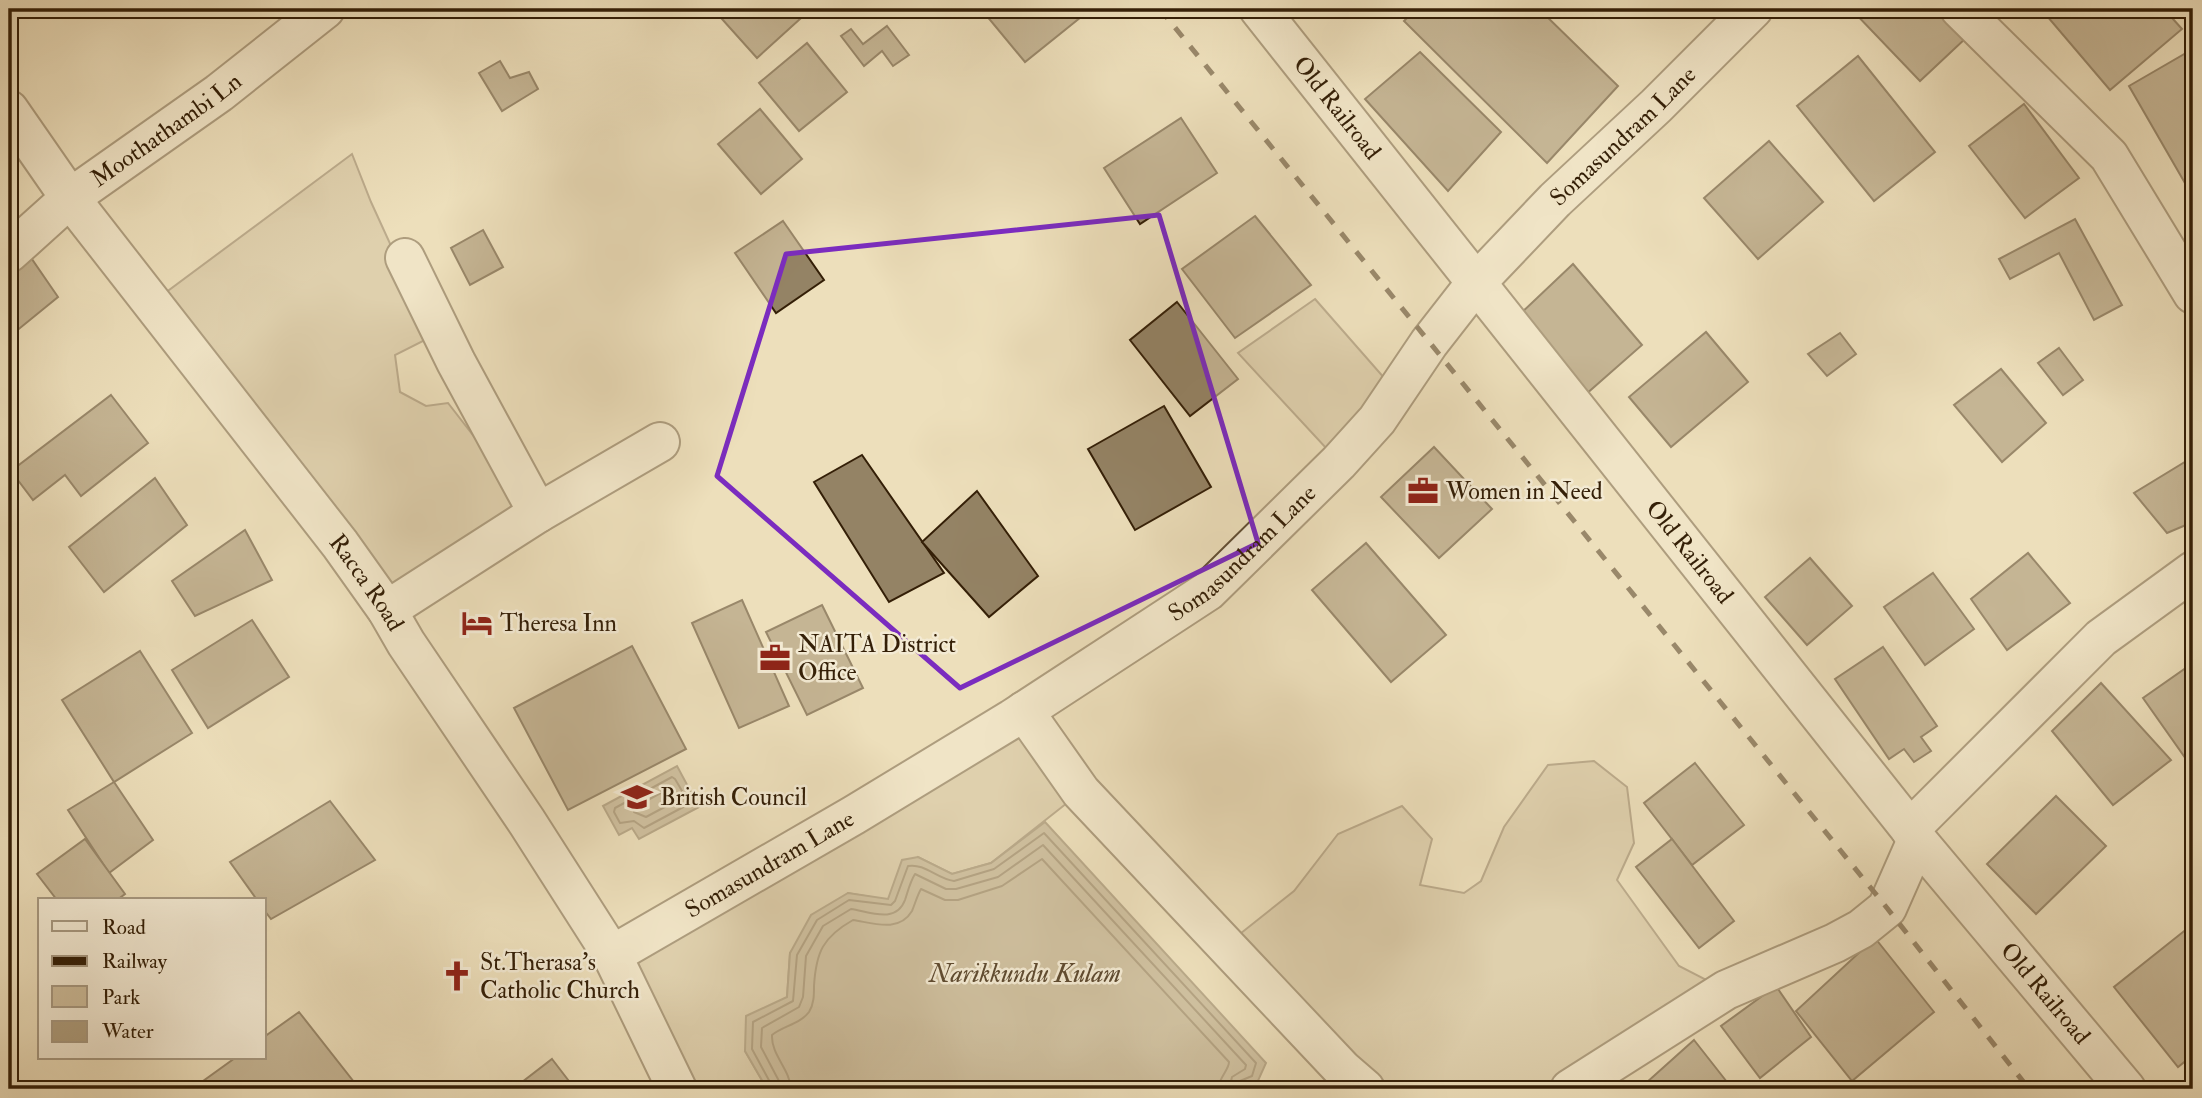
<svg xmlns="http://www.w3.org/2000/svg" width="2202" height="1098" viewBox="0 0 2202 1098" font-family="'IM FELL Double Pica',serif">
  <rect width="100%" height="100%" fill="#eddfbb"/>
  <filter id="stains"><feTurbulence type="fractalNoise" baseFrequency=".00286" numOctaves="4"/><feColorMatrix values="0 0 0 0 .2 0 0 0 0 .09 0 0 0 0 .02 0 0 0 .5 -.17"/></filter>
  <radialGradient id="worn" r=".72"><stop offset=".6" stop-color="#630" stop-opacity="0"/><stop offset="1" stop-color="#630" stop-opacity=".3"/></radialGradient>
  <g fill="#cebe9c" stroke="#816e52" stroke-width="2">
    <polygon points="352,154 371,202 403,272 425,340 395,355 400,392 426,406 448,403 535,515 387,610 153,302"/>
    <polygon points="1315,299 1400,396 1339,462 1238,353"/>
    <polygon points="1012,719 1081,792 991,863 952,874 918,857 888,900 848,893 790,953 787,997 745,1051 767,1089 677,1089 612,955"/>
    <polygon points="1594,761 1627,787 1634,843 1617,880 1679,966 1726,990 1570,1089 1365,1089 1226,945 1294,891 1338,834 1402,806 1432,839 1420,885 1464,893 1481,881 1504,827 1548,765"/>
  </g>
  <g fill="#ae9e7e" stroke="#7d6b4e" stroke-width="2">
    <polygon points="677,766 699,807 639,839 632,828 619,835 603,806"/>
    <polygon points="1045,822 1266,1063 1257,1083 1231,1089 767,1089 745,1051 746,1016 787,997 790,953 811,915 848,893 888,899 902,860 918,857 952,874 991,863"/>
  </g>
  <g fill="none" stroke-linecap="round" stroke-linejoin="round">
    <g stroke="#715e42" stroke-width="2">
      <polygon points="672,777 675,779 688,801 687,805 644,828 634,821 620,823 614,812 615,808"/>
      <polygon points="668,789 671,790 676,797 674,802 646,817 634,812 635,807"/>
      <path d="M772,1089L771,1084L752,1049L753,1022L793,1001L797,955L817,920L849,900L891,905L895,901L908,866C925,863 937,879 954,881L994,869L1044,833L1256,1063L1252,1076L1240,1081L1238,1089"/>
      <path d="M780,1089L779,1081L761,1047L762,1028L799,1007L803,997L806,956L823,926L851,909C870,912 896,924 905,900C908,891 910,882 915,874L946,889H956L998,877L1043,845L1246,1065L1245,1069L1232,1077L1229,1089"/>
      <path d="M791,1089C790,1069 771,1055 772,1035C783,1026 800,1024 809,1012C814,1004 814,995 814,986C816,952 823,937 853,920C873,923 899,933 912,911C915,904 917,896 921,889L945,900H958L1002,886L1042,859L1229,1062C1229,1070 1219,1077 1218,1089"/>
    </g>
  </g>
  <g fill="#948365" stroke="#341f07" stroke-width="2">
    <polygon points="713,9 811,9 757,58"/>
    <polygon points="981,9 1091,9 1025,62"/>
    <polygon points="1416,9 1539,9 1618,86 1547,163 1404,21"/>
    <polygon points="1851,9 1938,9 1967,37 1920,81"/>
    <polygon points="2041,9 2164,9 2182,29 2110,90"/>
    <polygon points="887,26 909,55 893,66 882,51 864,66 841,36 851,29 863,44"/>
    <polygon points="807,43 847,92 799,131 759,83"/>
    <polygon points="2193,49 2193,197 2129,86"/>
    <polygon points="1420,52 1501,132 1448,191 1365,99"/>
    <polygon points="1858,56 1935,152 1874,201 1797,106"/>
    <polygon points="500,61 510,78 529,72 538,89 502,111 479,73"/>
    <polygon points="2024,104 2079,178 2025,218 1969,146"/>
    <polygon points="760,109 802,159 761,194 718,144"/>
    <polygon points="1181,118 1217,173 1140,224 1104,168"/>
    <polygon points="1769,141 1823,202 1758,259 1704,198"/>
    <polygon points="1255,216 1311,285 1235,338 1182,269"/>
    <polygon points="2075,219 2122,305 2094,320 2059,253 2010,279 1999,259"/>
    <polygon points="783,221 824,280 776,313 735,253"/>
    <polygon points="483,230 503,267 470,285 451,248"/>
    <polygon points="25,249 58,297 9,337 9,263"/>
    <polygon points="1573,264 1642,345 1585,395 1517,317"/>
    <polygon points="1177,302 1238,379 1190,416 1130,340"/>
    <polygon points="1706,332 1748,382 1671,447 1629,397"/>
    <polygon points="1840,333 1856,354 1827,376 1808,354"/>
    <polygon points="2059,348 2083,380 2063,395 2038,363"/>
    <polygon points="2001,369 2046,423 2002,462 1954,405"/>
    <polygon points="111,395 148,443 81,496 65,475 33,500 11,471"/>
    <polygon points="1164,406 1211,487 1135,530 1088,449"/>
    <polygon points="1434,447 1492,509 1439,558 1381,497"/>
    <polygon points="862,455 944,573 889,602 814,482"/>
    <polygon points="2193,457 2193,522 2167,533 2134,493"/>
    <polygon points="155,478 187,525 104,592 69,547"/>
    <polygon points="977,491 1038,576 989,617 922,542"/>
    <polygon points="245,530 272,580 195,616 172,581"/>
    <polygon points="1366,543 1446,635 1391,682 1312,590"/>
    <polygon points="2028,553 2070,603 2007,650 1971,599"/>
    <polygon points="1810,558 1852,606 1807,645 1765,597"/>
    <polygon points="1933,573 1974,629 1925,665 1884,607"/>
    <polygon points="742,600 789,706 739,728 692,623"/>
    <polygon points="822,605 863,688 807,715 766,632"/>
    <polygon points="252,620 289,677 208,728 172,670"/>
    <polygon points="632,646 686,749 568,810 514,708"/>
    <polygon points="1883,647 1937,726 1921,737 1931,751 1914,762 1904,749 1889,759 1835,679"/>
    <polygon points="140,651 192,733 114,782 62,700"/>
    <polygon points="2193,663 2193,769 2143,698"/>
    <polygon points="2101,683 2171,760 2113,805 2052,731"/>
    <polygon points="1695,763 1744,825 1692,865 1644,803"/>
    <polygon points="114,782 153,840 109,873 68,810"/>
    <polygon points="2056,796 2106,846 2036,914 1987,864"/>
    <polygon points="330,801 375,860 271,919 264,910 264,900 257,900 230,862"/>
    <polygon points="85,839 125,894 117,900 57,900 37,874"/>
    <polygon points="1672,839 1734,921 1699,948 1636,867"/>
    <polygon points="2193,924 2193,1055 2178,1067 2114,987"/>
    <polygon points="1875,938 1934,1012 1852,1081 1796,1011"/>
    <polygon points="1776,986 1811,1037 1760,1078 1721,1026"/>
    <polygon points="299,1012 354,1082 344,1089 192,1089 235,1058 264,1058 264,1037"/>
    <polygon points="1694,1040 1727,1082 1719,1089 1652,1089 1646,1083"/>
    <polygon points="552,1059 575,1089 513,1089"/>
  </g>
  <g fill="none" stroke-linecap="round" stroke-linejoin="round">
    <g stroke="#624f34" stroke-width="42">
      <g id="minor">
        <path id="s1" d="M1259,9L1910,829L1917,840L2126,1089"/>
        <polyline points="1960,9 2109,156 2193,294"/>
        <path id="s2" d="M9,110L70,198L340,544L387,610L406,643L527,822L612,955L677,1089"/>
        <path id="s3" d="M9,253L70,198L219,93L325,9"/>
        <polyline points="405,258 456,362 538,513"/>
        <polyline points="387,610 538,513 660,442"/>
        <polyline points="1024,711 1081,792 1343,1070 1365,1089"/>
        <polyline points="1910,829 2101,638 2193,571"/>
        <path id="s4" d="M612,955L854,815L1012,719L1208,591L1339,462L1377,420L1429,343L1475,284L1555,200L1656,106L1753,9"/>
        <polyline points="1570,1089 1726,990 1835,943 1861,929 1887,908 1917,840"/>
      </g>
    </g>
    <use href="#minor" stroke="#f3ead3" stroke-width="38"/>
    <polyline stroke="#341f07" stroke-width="5" stroke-dasharray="12 12" stroke-linecap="butt" points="1160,9 1887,908 2029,1089"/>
  </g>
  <path d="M0 0H2202V1098H0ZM1159,215L1258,543L960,688L717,476L786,254Z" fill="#eddfbb" fill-opacity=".55" fill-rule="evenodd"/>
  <path fill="none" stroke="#7b2cbf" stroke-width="5" stroke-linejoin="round" d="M1159,215L1258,543L960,688L717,476L786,254Z"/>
  <defs>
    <g id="office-bare" transform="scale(2.415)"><path d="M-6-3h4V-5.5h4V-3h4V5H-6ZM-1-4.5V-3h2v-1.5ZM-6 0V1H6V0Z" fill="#8f2418" stroke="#f3ead3" stroke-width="2.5" paint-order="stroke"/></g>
    <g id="hotel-bare" transform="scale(2.415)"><path d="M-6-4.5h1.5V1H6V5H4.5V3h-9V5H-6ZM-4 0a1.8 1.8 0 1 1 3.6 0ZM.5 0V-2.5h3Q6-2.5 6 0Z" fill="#8f2418" stroke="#f3ead3" stroke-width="2.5" paint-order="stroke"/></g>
    <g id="university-bare" transform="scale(2.415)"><path d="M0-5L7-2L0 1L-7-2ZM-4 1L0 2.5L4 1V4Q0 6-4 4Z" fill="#8f2418" stroke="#f3ead3" stroke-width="2.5" paint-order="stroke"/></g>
    <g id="church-bare" transform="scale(2.415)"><path d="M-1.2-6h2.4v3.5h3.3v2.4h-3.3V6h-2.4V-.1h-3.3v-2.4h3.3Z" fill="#8f2418" stroke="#f3ead3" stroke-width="2.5" paint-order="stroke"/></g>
  </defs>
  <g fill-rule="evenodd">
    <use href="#office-bare" x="1423" y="491"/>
    <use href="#hotel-bare" x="477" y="623"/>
    <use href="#office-bare" x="775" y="658"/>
    <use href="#university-bare" x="637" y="797"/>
    <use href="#church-bare" x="457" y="976"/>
  </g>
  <g text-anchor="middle" stroke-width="5" stroke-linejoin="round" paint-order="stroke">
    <g font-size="24" fill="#341f07" stroke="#f3ead3">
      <text dy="8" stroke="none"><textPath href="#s1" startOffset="126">Old Railroad</textPath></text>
      <text dy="8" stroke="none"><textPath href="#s3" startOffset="200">Moothathambi Ln</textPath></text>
      <text dy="8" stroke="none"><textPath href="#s4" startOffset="1316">Somasundram Lane</textPath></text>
      <text dy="8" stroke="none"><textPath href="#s4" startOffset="749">Somasundram Lane</textPath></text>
      <text dy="8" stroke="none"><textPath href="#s1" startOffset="693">Old Railroad</textPath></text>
      <text dy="8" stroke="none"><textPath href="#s2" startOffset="593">Racca Road</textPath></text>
      <text dy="8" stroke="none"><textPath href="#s4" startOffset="182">Somasundram Lane</textPath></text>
      <text dy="8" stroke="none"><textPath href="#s1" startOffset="1260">Old Railroad</textPath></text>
    </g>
    <g font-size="24" fill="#341f07" stroke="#f3ead3" text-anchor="start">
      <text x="1446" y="499">Women in Need</text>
      <text x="500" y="631">Theresa Inn</text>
      <text x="798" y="652">NAITA District<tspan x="798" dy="28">Office</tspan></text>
      <text x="660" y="805">British Council</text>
      <text x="480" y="970">St.Therasa's<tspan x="480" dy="28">Catholic Church</tspan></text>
    </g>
    <g font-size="26" font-style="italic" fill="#5f4b31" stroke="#f3ead3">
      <text x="1025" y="982">Narikkundu Kulam</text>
    </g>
  </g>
  <rect width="2202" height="1098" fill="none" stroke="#eddfbb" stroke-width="35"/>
  <rect x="10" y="10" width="2181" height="1077" fill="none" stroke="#341f07" stroke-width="3.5"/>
  <rect x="18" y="18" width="2167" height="1063" fill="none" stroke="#341f07" stroke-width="2"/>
  <rect x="38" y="898" width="228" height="161" fill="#f3ead3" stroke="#a79981" stroke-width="2"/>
  <rect x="52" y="921" width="35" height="10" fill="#f3ead3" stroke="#a79981" stroke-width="2"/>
  <text x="102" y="934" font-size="21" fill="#341f07">Road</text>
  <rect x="52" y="956" width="35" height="10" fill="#341f07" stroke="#a79981" stroke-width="2"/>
  <text x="102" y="968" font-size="21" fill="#341f07">Railway</text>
  <rect x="52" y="986" width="35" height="21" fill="#cebe9c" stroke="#a79981" stroke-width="2"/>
  <text x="102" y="1004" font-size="21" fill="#341f07">Park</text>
  <rect x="52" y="1021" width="35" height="21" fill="#ae9e7e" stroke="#a79981" stroke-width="2"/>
  <text x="102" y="1038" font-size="21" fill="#341f07">Water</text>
  <rect width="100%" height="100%" filter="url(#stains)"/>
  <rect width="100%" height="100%" fill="url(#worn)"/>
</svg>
